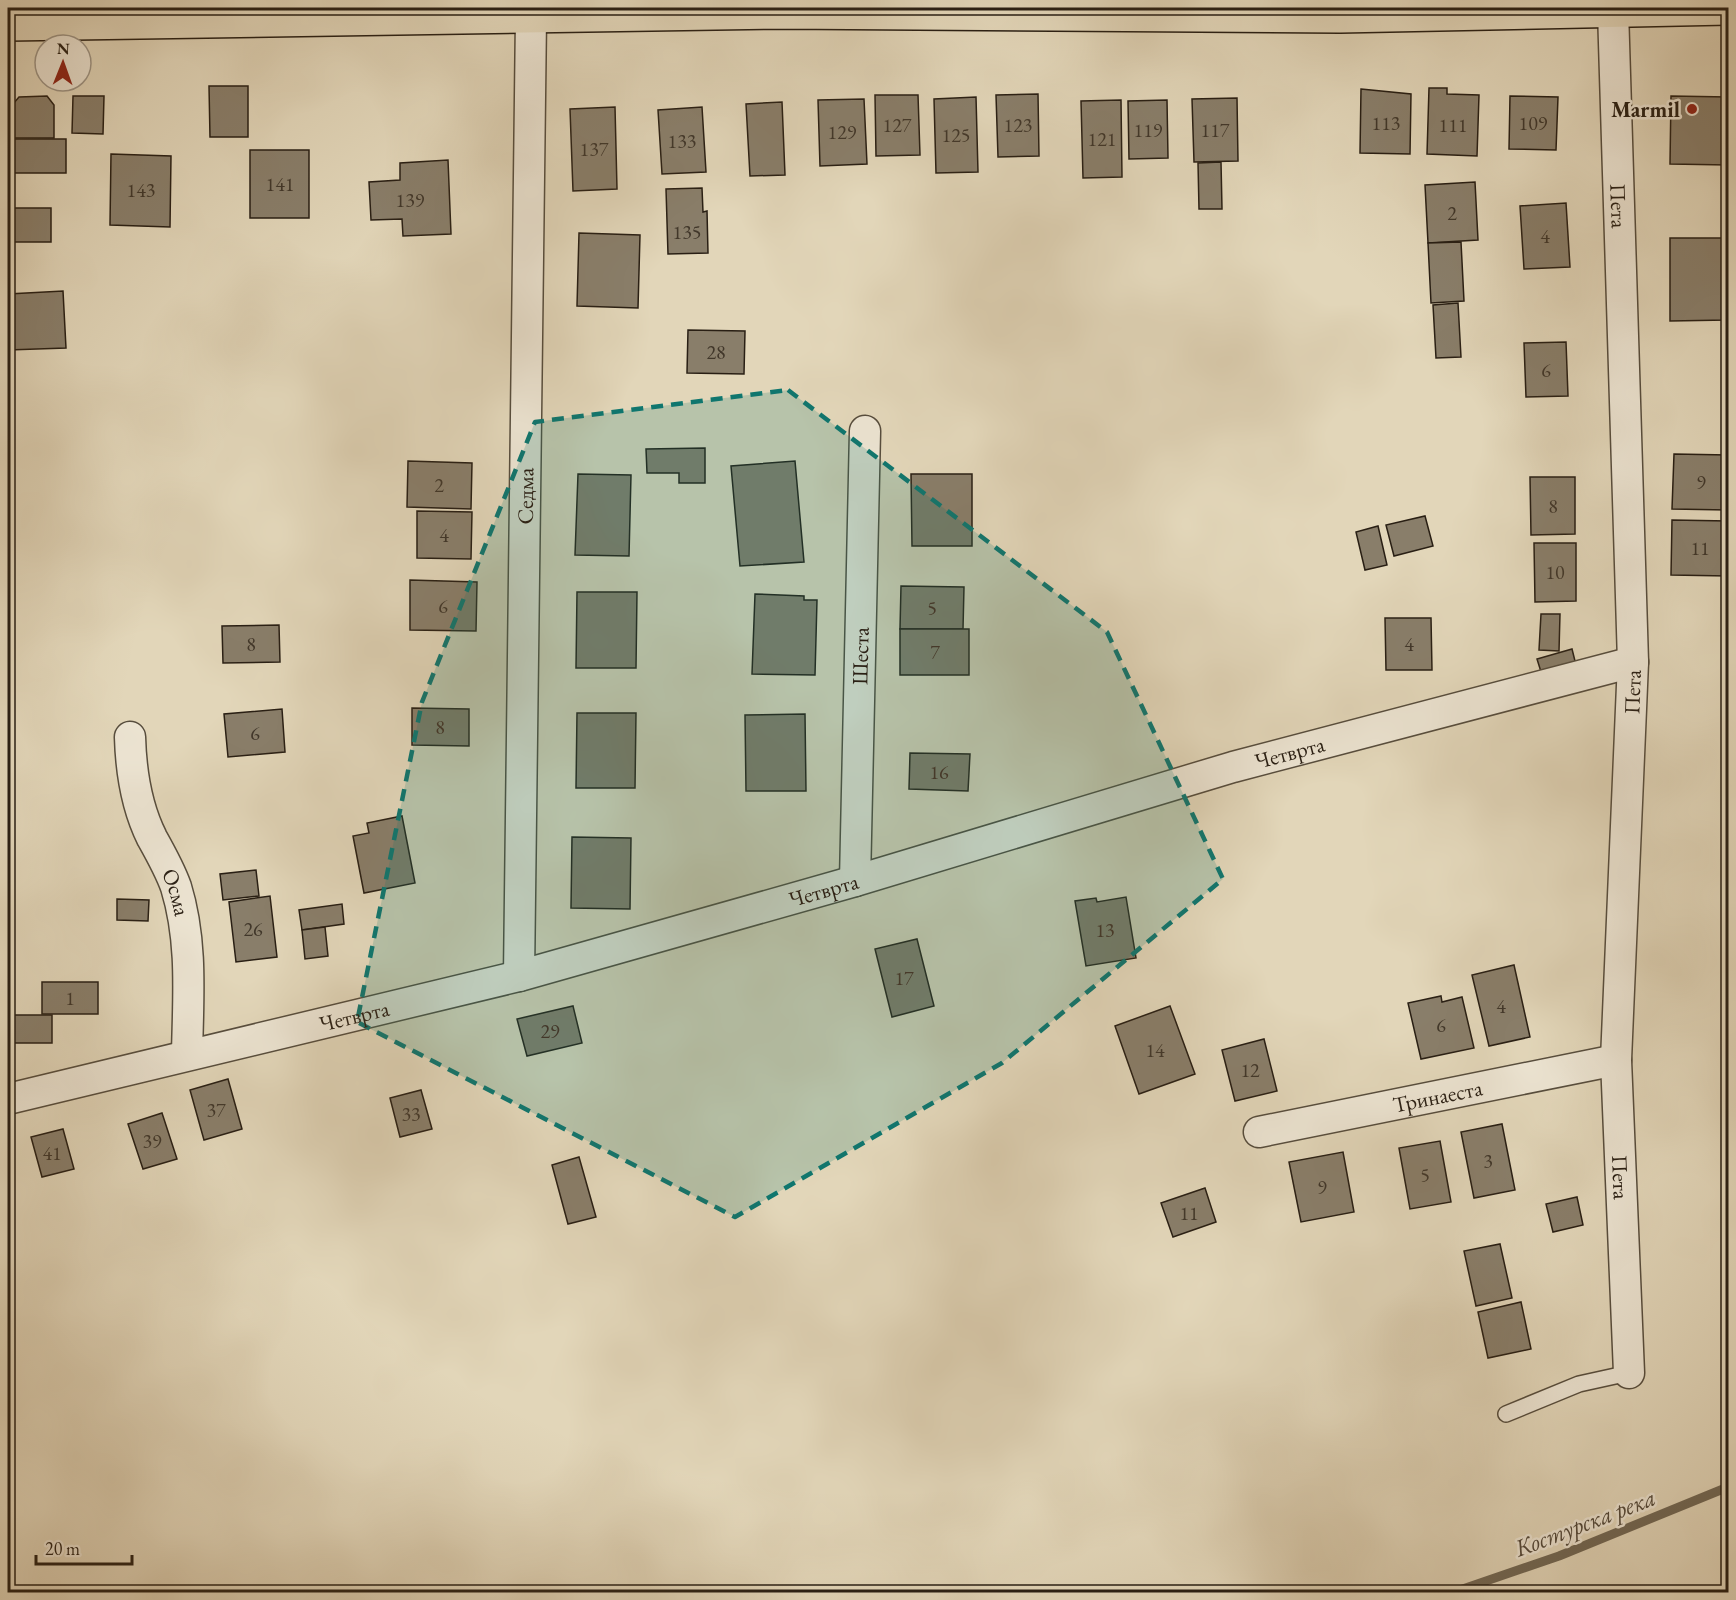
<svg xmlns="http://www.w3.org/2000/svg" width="1736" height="1600" viewBox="0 0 1736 1600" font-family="'EB Garamond',serif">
  <rect width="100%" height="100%" fill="#e2d6b9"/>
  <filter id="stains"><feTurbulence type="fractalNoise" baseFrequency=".00333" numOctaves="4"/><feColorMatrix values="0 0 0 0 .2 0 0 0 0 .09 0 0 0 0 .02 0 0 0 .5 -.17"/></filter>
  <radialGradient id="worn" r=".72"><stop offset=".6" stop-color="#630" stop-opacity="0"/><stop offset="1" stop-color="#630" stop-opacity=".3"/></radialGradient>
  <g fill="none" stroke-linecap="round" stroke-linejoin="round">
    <polyline stroke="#726855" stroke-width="9" points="1454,1592 1559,1556 1728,1487"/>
  </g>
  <g fill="#897e6a" stroke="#291f14" stroke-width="1.5">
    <polygon points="209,86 248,86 248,137 210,137"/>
    <polygon points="1429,88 1447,88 1447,94 1479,95 1477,156 1427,154"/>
    <polygon points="1361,89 1411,94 1410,154 1360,153"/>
    <polygon points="1038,94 1039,156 998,157 996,95"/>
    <polygon points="875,95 918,95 920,155 876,156"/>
    <polygon points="47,96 54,105 54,138 13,138 13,104 19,97"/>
    <polygon points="73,96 104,96 103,134 72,133"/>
    <polygon points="1510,96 1558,97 1556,150 1509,149"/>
    <polygon points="1671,96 1728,97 1728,165 1670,164"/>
    <polygon points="976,97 978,172 936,173 934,99"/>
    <polygon points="1237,98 1238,161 1194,162 1192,99"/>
    <polygon points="864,99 867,164 820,166 818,100"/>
    <polygon points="1121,100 1122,177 1083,178 1081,101"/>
    <polygon points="1167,100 1168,158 1129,159 1128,101"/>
    <polygon points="782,102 785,175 750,176 746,104"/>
    <polygon points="615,107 617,189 573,191 570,109"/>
    <polygon points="702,107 706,172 662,174 658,110"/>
    <rect x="8" y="139" width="58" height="34"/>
    <rect x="250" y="150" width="59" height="68"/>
    <polygon points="111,154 171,156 170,227 110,225"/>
    <polygon points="448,160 451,234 403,236 402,219 371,220 369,182 400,180 400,163"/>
    <polygon points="1221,162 1222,209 1199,209 1198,163"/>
    <polygon points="1475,182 1478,240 1428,243 1425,185"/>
    <polygon points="702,188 703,212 707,211 708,253 668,254 666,189"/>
    <polygon points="1566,203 1570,267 1524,269 1520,206"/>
    <rect x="8" y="208" width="43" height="34"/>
    <polygon points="579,233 640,235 638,308 577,306"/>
    <polygon points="1670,238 1727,238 1727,320 1670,321"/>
    <polygon points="1461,242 1464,301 1431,303 1428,243"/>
    <polygon points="63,291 66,348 8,350 8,294"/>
    <polygon points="1458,303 1461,357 1436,358 1433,305"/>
    <polygon points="688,330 745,331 744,374 687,373"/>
    <polygon points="1566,342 1568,396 1526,397 1524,343"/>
    <polygon points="705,448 705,483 679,483 679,473 647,473 646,449"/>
    <polygon points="1674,454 1728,455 1728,510 1672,509"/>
    <polygon points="408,461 472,463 471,509 407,507"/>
    <polygon points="795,461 804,562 740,566 731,466"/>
    <polygon points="578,474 631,475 629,556 575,555"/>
    <polygon points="911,474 972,474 972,546 912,546"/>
    <polygon points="1530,477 1575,477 1575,534 1531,535"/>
    <polygon points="417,511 472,512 471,559 417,558"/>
    <polygon points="1425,516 1433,546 1394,556 1386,525"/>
    <polygon points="1672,520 1728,521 1728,576 1671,575"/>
    <polygon points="1378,526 1387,565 1365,570 1356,532"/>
    <polygon points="1534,543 1576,543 1576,601 1535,602"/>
    <polygon points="410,580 477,582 476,631 410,630"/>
    <polygon points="901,586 964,587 963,629 900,629"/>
    <polygon points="577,592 637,592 636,668 576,668"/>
    <polygon points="755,594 804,596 804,600 817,600 815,675 752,674"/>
    <polygon points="1541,614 1560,614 1559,651 1539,650"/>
    <polygon points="1385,618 1431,618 1432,670 1386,670"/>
    <polygon points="279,625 280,662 223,663 222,626"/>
    <rect x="900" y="629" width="69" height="46"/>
    <polygon points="1572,649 1576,665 1542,675 1537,659"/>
    <polygon points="412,708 469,709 469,746 412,745"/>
    <polygon points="282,709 285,752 228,757 224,714"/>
    <polygon points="577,713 636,713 635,788 576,788"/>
    <polygon points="805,714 806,791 746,791 745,715"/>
    <polygon points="910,753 970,754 968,791 909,789"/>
    <polygon points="402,816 415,883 364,893 353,836 369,833 367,823"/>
    <polygon points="572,837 631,838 630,909 571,908"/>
    <polygon points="256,870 259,896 223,900 220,874"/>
    <polygon points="270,896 277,957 236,962 229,902"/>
    <polygon points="1126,897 1136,958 1086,966 1075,901 1096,898 1097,902"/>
    <polygon points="117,899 149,900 148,921 117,920"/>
    <polygon points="342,904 344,924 302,930 299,910"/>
    <polygon points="325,927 328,956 305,959 302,930"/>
    <polygon points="917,939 934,1006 892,1017 875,949"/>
    <polygon points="1514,965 1530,1037 1489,1046 1472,975"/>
    <rect x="42" y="982" width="56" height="32"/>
    <polygon points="1441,996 1442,1002 1462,997 1474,1048 1421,1059 1408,1003"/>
    <polygon points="573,1006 582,1043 527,1056 517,1019"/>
    <polygon points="1170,1006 1195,1074 1139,1094 1115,1026"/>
    <rect x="8" y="1015" width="44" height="28"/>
    <polygon points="1264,1039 1277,1091 1235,1101 1222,1050"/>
    <polygon points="228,1079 242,1129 204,1140 190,1090"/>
    <polygon points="421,1090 432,1129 400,1137 390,1098"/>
    <polygon points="162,1113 177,1159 143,1169 128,1124"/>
    <polygon points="1502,1124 1515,1190 1474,1198 1461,1132"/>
    <polygon points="63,1129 74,1169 42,1177 31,1137"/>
    <polygon points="1440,1141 1451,1202 1410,1209 1399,1148"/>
    <polygon points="1343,1152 1354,1212 1301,1222 1289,1162"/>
    <polygon points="579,1157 596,1217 568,1224 552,1165"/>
    <polygon points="1205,1188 1216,1222 1173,1237 1161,1203"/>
    <polygon points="1577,1197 1583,1225 1553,1232 1546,1204"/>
    <polygon points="1500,1244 1512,1298 1476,1306 1464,1251"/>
    <polygon points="1521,1302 1531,1349 1488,1358 1478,1312"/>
  </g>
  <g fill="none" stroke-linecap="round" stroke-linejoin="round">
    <g stroke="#574d3d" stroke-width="18">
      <polyline id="lane" points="1506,1414 1579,1384 1629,1373"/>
    </g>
    <g stroke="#574d3d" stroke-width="33">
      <g id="street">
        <path id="s1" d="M1613,10L1633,662L1616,1060L1629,1373"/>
        <path id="s2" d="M130,737C131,772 136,806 152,838C161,854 170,870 176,887C193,942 188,999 187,1055"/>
        <path id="s3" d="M855,881L865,431"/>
        <path id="s4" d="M519,976L531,17"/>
        <path id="s5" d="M8,1099L519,976L855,881L1233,767L1633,662"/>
        <path id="s6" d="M1259,1132L1616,1060"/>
      </g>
    </g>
    <g stroke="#291f14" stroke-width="36">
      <polyline id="primary" points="8,24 783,12 1340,16 1728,8"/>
    </g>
    <use href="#lane" stroke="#ece4d2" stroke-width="15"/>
    <use href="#street" stroke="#ece4d2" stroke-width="30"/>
    <use href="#primary" stroke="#e2d6b9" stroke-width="33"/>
  </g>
  <path fill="#0f766e" fill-opacity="0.2" stroke="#0f766e" stroke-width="4.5" stroke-dasharray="12 8" stroke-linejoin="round" d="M788,390L1107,632L1223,879L1002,1063L735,1217L357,1022L422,702L535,422Z"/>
  <circle fill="#8f2418" stroke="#ece4d2" stroke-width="2" cx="1692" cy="109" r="6"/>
  <g text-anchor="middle" stroke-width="5" stroke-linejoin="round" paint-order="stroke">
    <g font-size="20" fill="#41372a">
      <text x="1386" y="130">113</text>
      <text x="1533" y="130">109</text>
      <text x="897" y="132">127</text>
      <text x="1018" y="132">123</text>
      <text x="1453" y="132">111</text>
      <text x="1148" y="137">119</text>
      <text x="1215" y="137">117</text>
      <text x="842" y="139">129</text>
      <text x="956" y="142">125</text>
      <text x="1102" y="146">121</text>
      <text x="682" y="148">133</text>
      <text x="594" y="156">137</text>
      <text x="280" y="191">141</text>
      <text x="141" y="197">143</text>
      <text x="410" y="207">139</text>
      <text x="1452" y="220">2</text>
      <text x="687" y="239">135</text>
      <text x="1545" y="243">4</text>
      <text x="716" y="359">28</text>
      <text x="1546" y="377">6</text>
      <text x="1701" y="489">9</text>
      <text x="439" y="492">2</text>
      <text x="1553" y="513">8</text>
      <text x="444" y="542">4</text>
      <text x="1700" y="555">11</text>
      <text x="1555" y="579">10</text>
      <text x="443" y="613">6</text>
      <text x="932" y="615">5</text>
      <text x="251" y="651">8</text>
      <text x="1409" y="651">4</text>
      <text x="935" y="659">7</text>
      <text x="440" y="734">8</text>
      <text x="255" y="740">6</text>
      <text x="939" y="779">16</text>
      <text x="253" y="936">26</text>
      <text x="1105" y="937">13</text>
      <text x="904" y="985">17</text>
      <text x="70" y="1005">1</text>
      <text x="1501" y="1013">4</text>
      <text x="1441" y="1032">6</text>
      <text x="550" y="1038">29</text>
      <text x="1155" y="1057">14</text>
      <text x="1250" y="1077">12</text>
      <text x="216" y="1117">37</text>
      <text x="411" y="1121">33</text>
      <text x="152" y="1148">39</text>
      <text x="52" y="1160">41</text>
      <text x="1488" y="1168">3</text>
      <text x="1425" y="1182">5</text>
      <text x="1322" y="1194">9</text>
      <text x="1189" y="1220">11</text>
    </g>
    <g font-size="22" font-weight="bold" fill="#291f14" stroke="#ece4d2" text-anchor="end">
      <text x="1680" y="117">Marmil</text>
    </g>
    <g font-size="22" fill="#291f14" stroke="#ece4d2">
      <text dy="8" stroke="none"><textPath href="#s1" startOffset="196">Пета</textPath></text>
      <text dy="8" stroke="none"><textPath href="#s4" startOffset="480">Седма</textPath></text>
      <text dy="8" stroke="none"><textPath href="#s3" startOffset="225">Шеста</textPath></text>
      <text transform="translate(1632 692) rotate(-88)" y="8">Пета</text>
      <text dy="8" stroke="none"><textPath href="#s5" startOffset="1328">Четврта</textPath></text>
      <text dy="8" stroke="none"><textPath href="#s5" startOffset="842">Четврта</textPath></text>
      <text dy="8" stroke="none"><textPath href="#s2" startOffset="164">Осма</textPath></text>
      <text dy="8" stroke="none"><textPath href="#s5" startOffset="356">Четврта</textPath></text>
      <text dy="8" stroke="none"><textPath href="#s6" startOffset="182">Тринаеста</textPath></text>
      <text dy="8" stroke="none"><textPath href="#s1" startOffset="1168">Пета</textPath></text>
    </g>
    <g font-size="24" font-style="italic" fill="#54493a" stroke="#ece4d2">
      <text transform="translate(1585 1523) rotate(-21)" y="8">Костурска река</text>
    </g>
  </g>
  <rect width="1736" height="1600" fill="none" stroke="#e2d6b9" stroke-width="30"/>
  <rect x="9" y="9" width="1718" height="1582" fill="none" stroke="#291f14" stroke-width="3"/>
  <rect x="15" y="15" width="1706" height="1570" fill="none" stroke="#291f14" stroke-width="1.5"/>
  <g transform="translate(63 63) rotate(1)"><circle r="28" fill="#ece4d2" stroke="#9e9586" stroke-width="1.5"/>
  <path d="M0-4.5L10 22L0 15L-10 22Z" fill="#8f2418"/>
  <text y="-9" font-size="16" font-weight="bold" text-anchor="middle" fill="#291f14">N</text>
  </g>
  <path d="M36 1555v9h96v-9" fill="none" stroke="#291f14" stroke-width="3"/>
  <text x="45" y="1555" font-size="18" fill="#291f14" stroke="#ece4d2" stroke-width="4.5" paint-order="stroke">20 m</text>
  <rect width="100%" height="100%" filter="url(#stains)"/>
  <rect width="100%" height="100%" fill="url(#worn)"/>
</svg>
